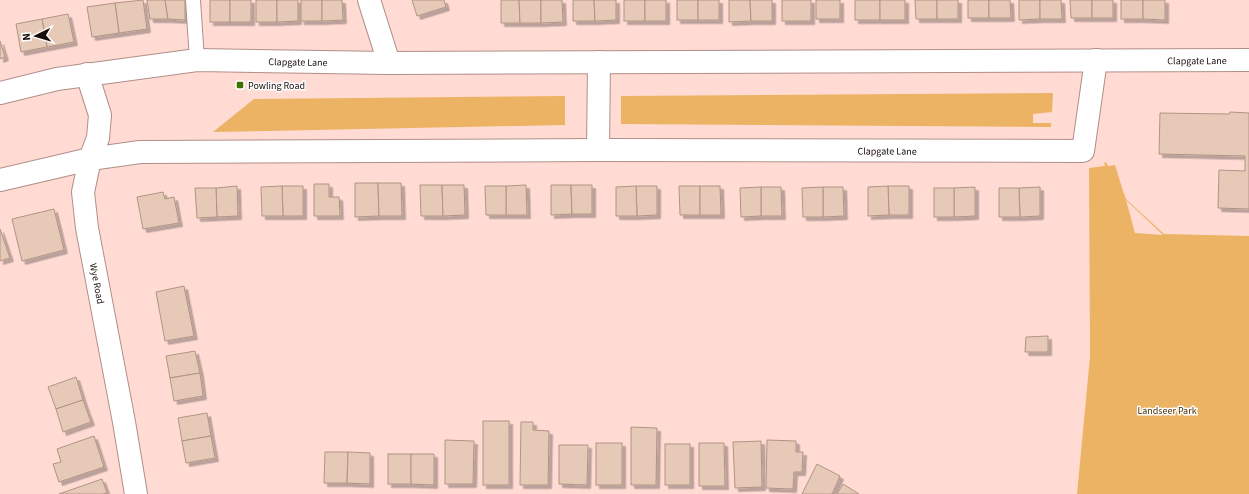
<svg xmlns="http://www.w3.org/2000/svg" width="1249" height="494" viewBox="0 0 1249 494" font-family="'Source Sans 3',sans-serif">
  <defs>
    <filter id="shadow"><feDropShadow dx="3.5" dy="3.5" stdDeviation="0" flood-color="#0004"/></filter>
  </defs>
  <rect width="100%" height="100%" fill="#ffdbd3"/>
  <g fill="#ecb364" fill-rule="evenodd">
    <polygon points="1053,93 1052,112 1033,114 1033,123 1051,123 1051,127 621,124 621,96"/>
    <polygon points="565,96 565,125 213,132 254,99"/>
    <path d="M1106,162L1108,166L1115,165L1124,194L1126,199L1164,234L1249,236V494H1077L1090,357L1089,168L1105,166L1104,163ZM1126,200L1163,235L1135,233Z"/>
  </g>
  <g fill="#e7c9b7" stroke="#b09483" filter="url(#shadow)">
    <polygon points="143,0 147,29 119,33 115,3"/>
    <polygon points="147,0 165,0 168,19 150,19"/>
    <polygon points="165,0 185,0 185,20 168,19"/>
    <rect x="210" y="0" width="20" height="22"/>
    <rect x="230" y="0" width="21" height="22"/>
    <rect x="256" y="0" width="21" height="22"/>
    <polygon points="277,0 298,0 298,21 277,22"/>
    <rect x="301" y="0" width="21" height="21"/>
    <polygon points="322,0 342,0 343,20 322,21"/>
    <polygon points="412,0 444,0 446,7 417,16"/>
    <polygon points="501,0 519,0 520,23 501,23"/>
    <polygon points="519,0 541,0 541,23 520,23"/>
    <polygon points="541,0 562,0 563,22 541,23"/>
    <polygon points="573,0 594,0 595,21 573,21"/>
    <polygon points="594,0 616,0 616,20 595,21"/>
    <rect x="624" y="0" width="21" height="21"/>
    <rect x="645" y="0" width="21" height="21"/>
    <rect x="677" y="0" width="21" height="20"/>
    <rect x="698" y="0" width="21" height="20"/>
    <polygon points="729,0 750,0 751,21 729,22"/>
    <polygon points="750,0 772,0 772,21 751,21"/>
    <rect x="782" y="0" width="29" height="21"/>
    <rect x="816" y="0" width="24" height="19"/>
    <rect x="855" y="0" width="25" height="20"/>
    <rect x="880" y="0" width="25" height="20"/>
    <polygon points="915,0 937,0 937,19 916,19"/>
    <rect x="937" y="0" width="21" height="19"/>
    <rect x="968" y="0" width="21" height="18"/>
    <polygon points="989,0 1010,0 1011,18 989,18"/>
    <polygon points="1019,0 1040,0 1040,19 1019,20"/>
    <polygon points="1040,0 1061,0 1062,19 1040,19"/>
    <polygon points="1070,0 1092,0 1092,18 1071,18"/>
    <rect x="1092" y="0" width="21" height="18"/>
    <rect x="1121" y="0" width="22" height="19"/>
    <polygon points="1143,0 1165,0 1165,20 1143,19"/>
    <polygon points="115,3 119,33 92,37 87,7"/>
    <polygon points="68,14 74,42 47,47 42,19"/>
    <polygon points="42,19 47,47 21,52 16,24"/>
    <polygon points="0,41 5,57 0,59"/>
    <polygon points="1230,112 1249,113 1249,209 1218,208 1219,170 1245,171 1245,156 1159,154 1160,113 1229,114"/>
    <polygon points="355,183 378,183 379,216 355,217"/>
    <polygon points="378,183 401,183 402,216 379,216"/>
    <polygon points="314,184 329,184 329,197 339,197 340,216 314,216"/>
    <polygon points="420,185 442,185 443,216 421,216"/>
    <polygon points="442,185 464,185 465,215 443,216"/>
    <polygon points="526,185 527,215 506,215 506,186"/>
    <polygon points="551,185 571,185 572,214 551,215"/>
    <polygon points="571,185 592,185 592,214 572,214"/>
    <polygon points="237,186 238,216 217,217 216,188"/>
    <polygon points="282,186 303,186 303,216 283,216"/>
    <polygon points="282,186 283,216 262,216 261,187"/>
    <polygon points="485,186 506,186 506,215 486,215"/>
    <polygon points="636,186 657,186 657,215 637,216"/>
    <polygon points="636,186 637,216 616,216 616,187"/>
    <polygon points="679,186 700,186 700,215 680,215"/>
    <polygon points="700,186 720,186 721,215 700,215"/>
    <polygon points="888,186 909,186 909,215 889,215"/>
    <polygon points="888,186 889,215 868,216 868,187"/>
    <polygon points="761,187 781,187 782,216 761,216"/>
    <polygon points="761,187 761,216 741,217 740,188"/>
    <polygon points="823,187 843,187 844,216 823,217"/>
    <polygon points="823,187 823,217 803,217 802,188"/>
    <polygon points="975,187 975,216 954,217 954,188"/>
    <polygon points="1040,187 1040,216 1020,217 1019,188"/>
    <polygon points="195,188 216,188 217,217 197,218"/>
    <rect x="934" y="188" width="20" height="29"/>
    <polygon points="999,188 1019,188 1020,217 999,217"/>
    <polygon points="163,192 165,199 174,197 179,223 143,229 137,197"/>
    <polygon points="54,209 64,250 22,261 12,219"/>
    <polygon points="0,229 10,258 0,261"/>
    <polygon points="184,286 194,336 165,341 156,292"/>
    <polygon points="1048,336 1048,352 1025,352 1026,337"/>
    <polygon points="195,351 200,373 170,378 166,356"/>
    <polygon points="200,373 203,396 174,401 170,378"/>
    <polygon points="76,377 83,400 56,409 48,387"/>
    <polygon points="83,400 91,422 63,432 56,409"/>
    <polygon points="207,413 211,436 182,441 178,418"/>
    <rect x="483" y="421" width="26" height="64"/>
    <polygon points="521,422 533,422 533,430 549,431 548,485 520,485"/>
    <polygon points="631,427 657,428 656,485 631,485"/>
    <polygon points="94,436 104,467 59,482 53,464 61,462 57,449"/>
    <polygon points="211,436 215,458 186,463 182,441"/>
    <polygon points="445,440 474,441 473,484 445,484"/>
    <polygon points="767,440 796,441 796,452 803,452 802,472 794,472 793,489 766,488"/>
    <polygon points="761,441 762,487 735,488 733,442"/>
    <rect x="596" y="443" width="26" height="42"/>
    <polygon points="699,443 724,443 725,486 699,486"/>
    <rect x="665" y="444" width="25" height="41"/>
    <polygon points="559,445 588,445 587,485 559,484"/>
    <polygon points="325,452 348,452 347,483 324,483"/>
    <polygon points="348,452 370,453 370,484 347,483"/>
    <rect x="388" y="454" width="23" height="30"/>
    <polygon points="411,454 434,454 434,485 411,484"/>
    <polygon points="817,464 840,476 832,494 802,494"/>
    <polygon points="102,479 107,493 103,494 59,494"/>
    <polygon points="843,484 859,494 837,494"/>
  </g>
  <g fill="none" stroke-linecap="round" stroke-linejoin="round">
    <g stroke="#b08f88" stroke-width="16">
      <polyline id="lane" points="193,0 197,60"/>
    </g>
    <g stroke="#b08f88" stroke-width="24">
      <g id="street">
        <polyline points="369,0 389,63"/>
        <path id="s1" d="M87,74L100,115L98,138L90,159L83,192L87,228L124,422L136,494"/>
        <polyline points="598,150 599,62"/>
        <path id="s2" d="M0,180L90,159L140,152L598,150L1083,151L1096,60"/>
      </g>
    </g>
    <g stroke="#b08f88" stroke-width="24">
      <g id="secondary">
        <path id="s3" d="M0,93L57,79L197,60L389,63L1249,60"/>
      </g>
    </g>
    <use href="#lane" stroke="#fff" stroke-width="14"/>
    <use href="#street" stroke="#fff" stroke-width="22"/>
    <use href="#secondary" stroke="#fff" stroke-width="22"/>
  </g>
  <rect fill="#3a7302" stroke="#fff" stroke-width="1.5" x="236" y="81" width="8" height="8" rx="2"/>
  <g text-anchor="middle" stroke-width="3" stroke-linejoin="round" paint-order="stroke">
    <g font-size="10" fill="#190d0b" stroke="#fff">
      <text dy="4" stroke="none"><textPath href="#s3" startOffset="1200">Clapgate Lane</textPath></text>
      <text dy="4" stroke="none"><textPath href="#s3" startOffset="301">Clapgate Lane</textPath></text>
      <text dy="4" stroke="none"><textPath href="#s2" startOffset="890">Clapgate Lane</textPath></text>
      <text dy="4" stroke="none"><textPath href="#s1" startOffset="215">Wye Road</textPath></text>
    </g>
    <g font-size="10" fill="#190d0b" stroke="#fff" text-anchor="start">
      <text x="248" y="89">Powling Road</text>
    </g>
    <g font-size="10" fill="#482f07" stroke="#fff">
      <text x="1167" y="414">Landseer Park</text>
    </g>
  </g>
  <g transform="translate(36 36) rotate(265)" stroke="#ffffff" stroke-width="3" paint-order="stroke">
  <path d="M0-3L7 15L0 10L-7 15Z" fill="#190d0b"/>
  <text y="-6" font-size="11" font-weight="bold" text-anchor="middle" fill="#190d0b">N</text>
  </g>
</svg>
